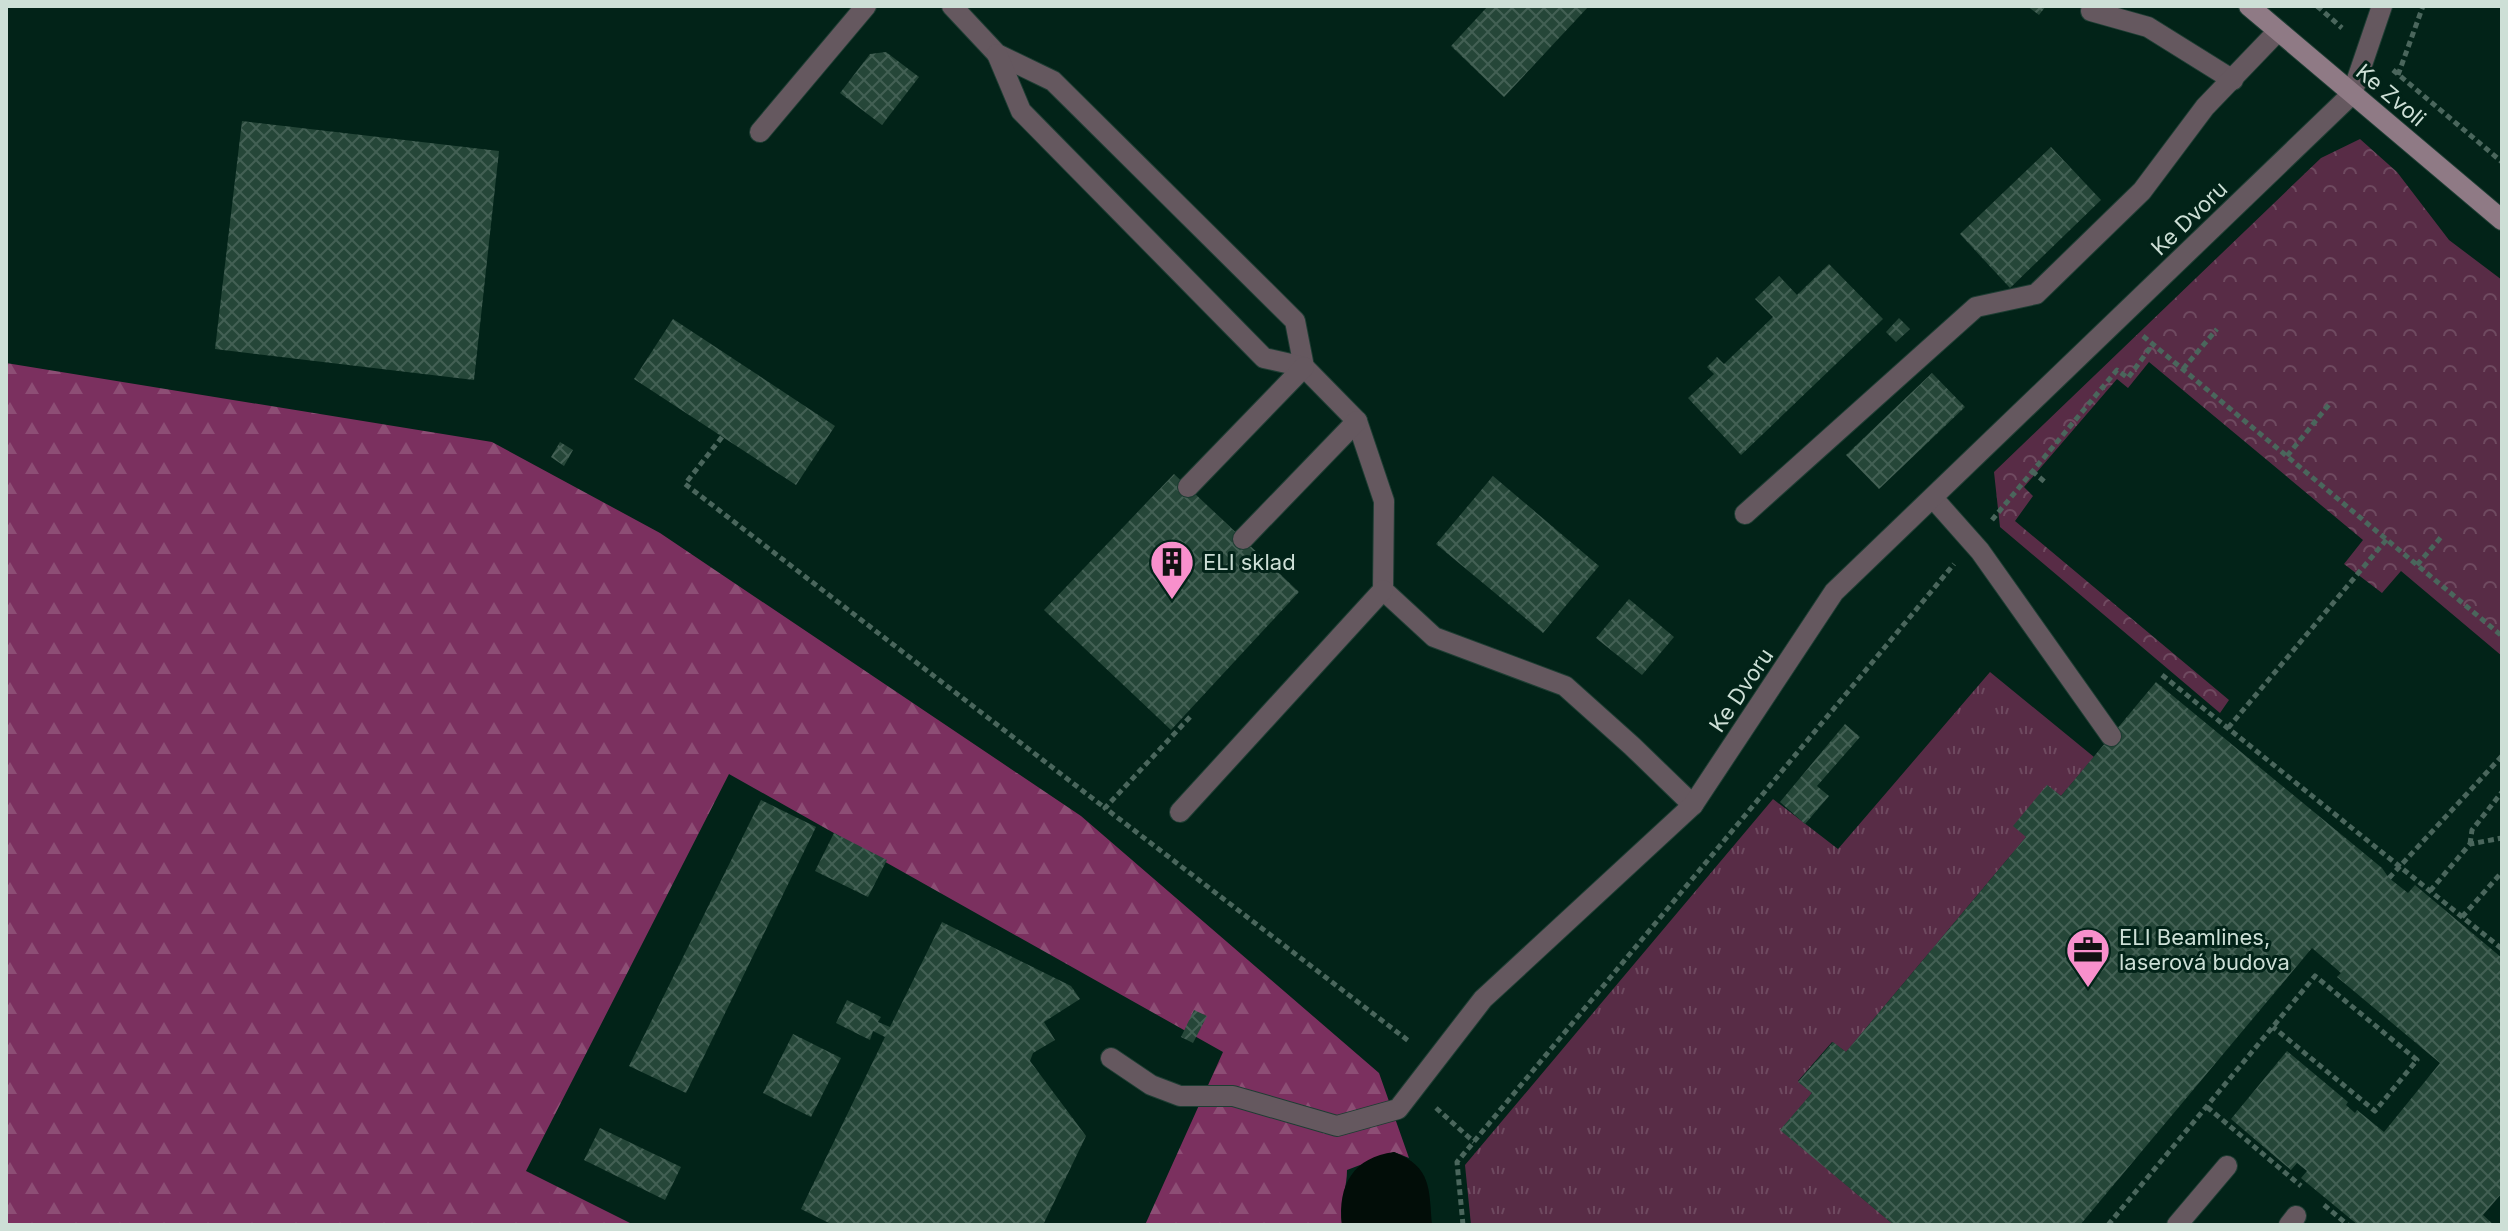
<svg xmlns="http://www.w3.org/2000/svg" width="2508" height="1231" viewBox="0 0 2508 1231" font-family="Inter,sans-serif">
  <defs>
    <pattern id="grass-tufts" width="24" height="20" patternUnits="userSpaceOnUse" patternTransform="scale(2)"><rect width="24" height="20" fill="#582c46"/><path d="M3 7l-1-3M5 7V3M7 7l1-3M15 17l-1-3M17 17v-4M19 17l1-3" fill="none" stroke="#6f4a60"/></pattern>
    <pattern id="forest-firs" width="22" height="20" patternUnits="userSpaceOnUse" patternTransform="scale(2)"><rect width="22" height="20" fill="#7b305f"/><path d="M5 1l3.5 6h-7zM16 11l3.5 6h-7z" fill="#8d4e75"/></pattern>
    <pattern id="park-crowns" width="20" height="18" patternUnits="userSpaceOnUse" patternTransform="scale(2)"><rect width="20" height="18" fill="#582c46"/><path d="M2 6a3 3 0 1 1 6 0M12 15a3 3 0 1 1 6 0" fill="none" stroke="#6f4a60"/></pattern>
    <pattern id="building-cross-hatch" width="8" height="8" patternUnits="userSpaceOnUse" patternTransform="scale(2)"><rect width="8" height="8" fill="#254638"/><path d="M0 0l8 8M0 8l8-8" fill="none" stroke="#436054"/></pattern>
  </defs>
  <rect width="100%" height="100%" fill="#022318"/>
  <polygon fill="url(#grass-tufts)" points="1990,672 2094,757 2061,796 2047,785 2026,837 1846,1052 1832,1042 1798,1081 1812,1093 1781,1130 1894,1225 1471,1225 1465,1165 1773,799 1838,849"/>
  <path fill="url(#forest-firs)" d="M6,363L492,442L660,533L1081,816L1379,1073L1409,1158L1394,1152L1347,1170C1347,1189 1339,1205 1342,1225H1145L1223,1052L729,774L526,1171L634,1225H6Z"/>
  <polygon fill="url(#park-crowns)" points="2360,139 2397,172 2449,240 2502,280 2502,656 2401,571 2382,593 2344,564 2363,540 2149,362 2128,388 2117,379 2024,487 2033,496 2015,521 2229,700 2220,713 2000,527 1994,472 2321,158"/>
  <path fill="#020d08" d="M1394,1152C1432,1167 1429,1189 1432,1225H1342C1337,1185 1354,1157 1394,1152Z"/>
  <g fill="url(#building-cross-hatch)">
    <polygon points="1488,6 1589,6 1504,97 1451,46"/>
    <polygon points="2027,6 2046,6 2039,15"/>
    <polygon points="886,52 919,77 882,125 840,93 870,54"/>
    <polygon points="242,121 499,151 474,380 215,349"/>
    <polygon points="2051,147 2101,200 2010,288 1960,234"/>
    <polygon points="1829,264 1883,319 1741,455 1688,398 1714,374 1707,367 1717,357 1724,364 1773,317 1755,299 1779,276 1797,295"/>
    <polygon points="1899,318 1910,329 1896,342 1886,332"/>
    <polygon points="673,319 835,426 796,485 634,379"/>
    <polygon points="1932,373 1965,407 1879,489 1846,455"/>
    <polygon points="560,442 573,450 564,466 551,457"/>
    <polygon points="1174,474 1299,592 1171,730 1044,610"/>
    <polygon points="1493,476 1599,566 1543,633 1436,544"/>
    <polygon points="1629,599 1674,637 1642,675 1596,638"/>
    <polygon points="2156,682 2382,868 2389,878 2408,893 2415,885 2502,958 2502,1193 2483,1215 2494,1225 2358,1225 2301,1178 2307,1171 2297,1163 2291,1170 2231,1119 2287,1051 2348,1102 2346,1105 2355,1113 2357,1110 2384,1132 2440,1063 2337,977 2341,973 2312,948 2080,1225 1894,1225 1780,1130 1812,1093 1798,1082 1833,1042 1846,1052 2026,837 2013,826 2047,785 2061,796"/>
    <polygon points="1845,724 1860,737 1817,786 1829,796 1805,824 1780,802"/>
    <polygon points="761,800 816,827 686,1093 629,1066"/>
    <polygon points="834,833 887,860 868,897 815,871"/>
    <polygon points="942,922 1071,986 1080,999 1044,1022 1055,1040 1033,1053 1030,1061 1086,1136 1043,1225 833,1225 801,1209 885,1037 873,1031 870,1040 836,1023 847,1000 881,1017 878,1022 890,1027"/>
    <polygon points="1194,1010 1207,1016 1193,1043 1181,1037"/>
    <polygon points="793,1034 841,1058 811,1117 763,1093"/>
    <polygon points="600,1128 681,1167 665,1200 584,1160"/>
  </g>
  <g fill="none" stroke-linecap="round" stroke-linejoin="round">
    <g stroke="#1e3d33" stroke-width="22">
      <g id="lane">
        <polyline points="952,6 997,54 1053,81 1295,321 1304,367"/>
        <polyline points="2091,11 2148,27 2233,80"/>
        <polyline points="997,54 1021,111 1264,358 1304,367 1357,421 1384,501 1383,590 1434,637 1565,686 1632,746 1693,805"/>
        <polyline points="760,132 866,6"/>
        <polyline points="1188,487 1304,367"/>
        <polyline points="1933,498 1980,551 2111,736"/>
        <polyline points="1745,514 1976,307 2036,294 2142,191 2205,107 2278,31"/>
        <polyline points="1243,539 1357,421"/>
        <polyline points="1180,812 1383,590"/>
        <polyline points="1111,1058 1151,1085 1180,1096 1233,1096 1337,1126 1398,1109 1483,999 1693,805 1834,592 2352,94"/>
        <polyline points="2177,1225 2227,1166"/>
        <polyline points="2289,1225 2296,1216"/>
      </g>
    </g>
    <g stroke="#1e3d33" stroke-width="22">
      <polyline id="street" points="2352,94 2382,6"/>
    </g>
    <g stroke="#1e3d33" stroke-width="22">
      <polyline id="secondary" points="2249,6 2502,220"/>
    </g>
    <g stroke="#4a665c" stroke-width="5" stroke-dasharray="6 4" stroke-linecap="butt">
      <polyline points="2317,6 2342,28"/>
      <polyline points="2393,70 2502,162"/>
      <polyline points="2398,75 2423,6"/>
      <polyline points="2143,336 2502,636"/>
      <polyline points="2183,369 2217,329"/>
      <polyline points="722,437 685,484 1105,808"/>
      <polyline points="2287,456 2331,402"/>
      <polyline points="2032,471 2046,483"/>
      <polyline points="1992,520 2117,370 2128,378 2153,344"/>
      <polyline points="2417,565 2442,536"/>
      <polyline points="2162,675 2502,949"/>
      <polyline points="1190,717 1105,808 1410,1042"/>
      <polyline points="2228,728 2387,539"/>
      <polyline points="2470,844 2472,830 2502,792"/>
      <polyline points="2389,878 2502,756"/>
      <polyline points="2430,891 2470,844 2502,838"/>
      <polyline points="2462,917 2502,872"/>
      <polyline points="2207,1107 2301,1186"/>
      <polyline points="1436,1108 1474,1142"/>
      <polyline points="2324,1205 2348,1225"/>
      <polyline points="1463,1225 1457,1162 1954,564"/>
      <polyline points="2108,1225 2315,976 2417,1060 2375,1111 2273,1027"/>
    </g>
    <use href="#lane" stroke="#65585f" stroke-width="20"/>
    <use href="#street" stroke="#65585f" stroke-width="20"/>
    <use href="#secondary" stroke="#8f7a85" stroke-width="20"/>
  </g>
  <defs>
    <g id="building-pin" transform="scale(2.3)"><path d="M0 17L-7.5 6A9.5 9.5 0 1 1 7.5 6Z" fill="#f890cc" stroke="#022318"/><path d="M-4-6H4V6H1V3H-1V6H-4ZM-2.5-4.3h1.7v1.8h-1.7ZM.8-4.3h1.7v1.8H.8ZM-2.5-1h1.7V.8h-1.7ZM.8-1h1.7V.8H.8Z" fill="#111"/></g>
    <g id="office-pin" transform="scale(2.3)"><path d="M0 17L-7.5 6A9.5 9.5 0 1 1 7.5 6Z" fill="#f890cc" stroke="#022318"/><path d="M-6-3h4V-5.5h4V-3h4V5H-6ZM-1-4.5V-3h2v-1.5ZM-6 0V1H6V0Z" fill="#111"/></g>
  </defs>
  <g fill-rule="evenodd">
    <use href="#building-pin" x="1172" y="562"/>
    <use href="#office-pin" x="2088" y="950"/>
  </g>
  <g text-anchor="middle" stroke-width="6" stroke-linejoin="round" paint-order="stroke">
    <g font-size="22" fill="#cddfd6" stroke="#022318">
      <text transform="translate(2391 95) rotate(40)" y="8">Ke Zvoli</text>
      <text transform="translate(2189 218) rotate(-44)" y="8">Ke Dvoru</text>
      <text transform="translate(1741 690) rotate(-56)" y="8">Ke Dvoru</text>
    </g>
    <g font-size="22" fill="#cddfd6" stroke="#022318" text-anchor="start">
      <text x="1203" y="570">ELI sklad</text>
      <text x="2119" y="945">ELI Beamlines,<tspan x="2119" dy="25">laserová budova</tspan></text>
    </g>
  </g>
  <rect width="2508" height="1231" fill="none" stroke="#cddfd6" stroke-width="16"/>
</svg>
